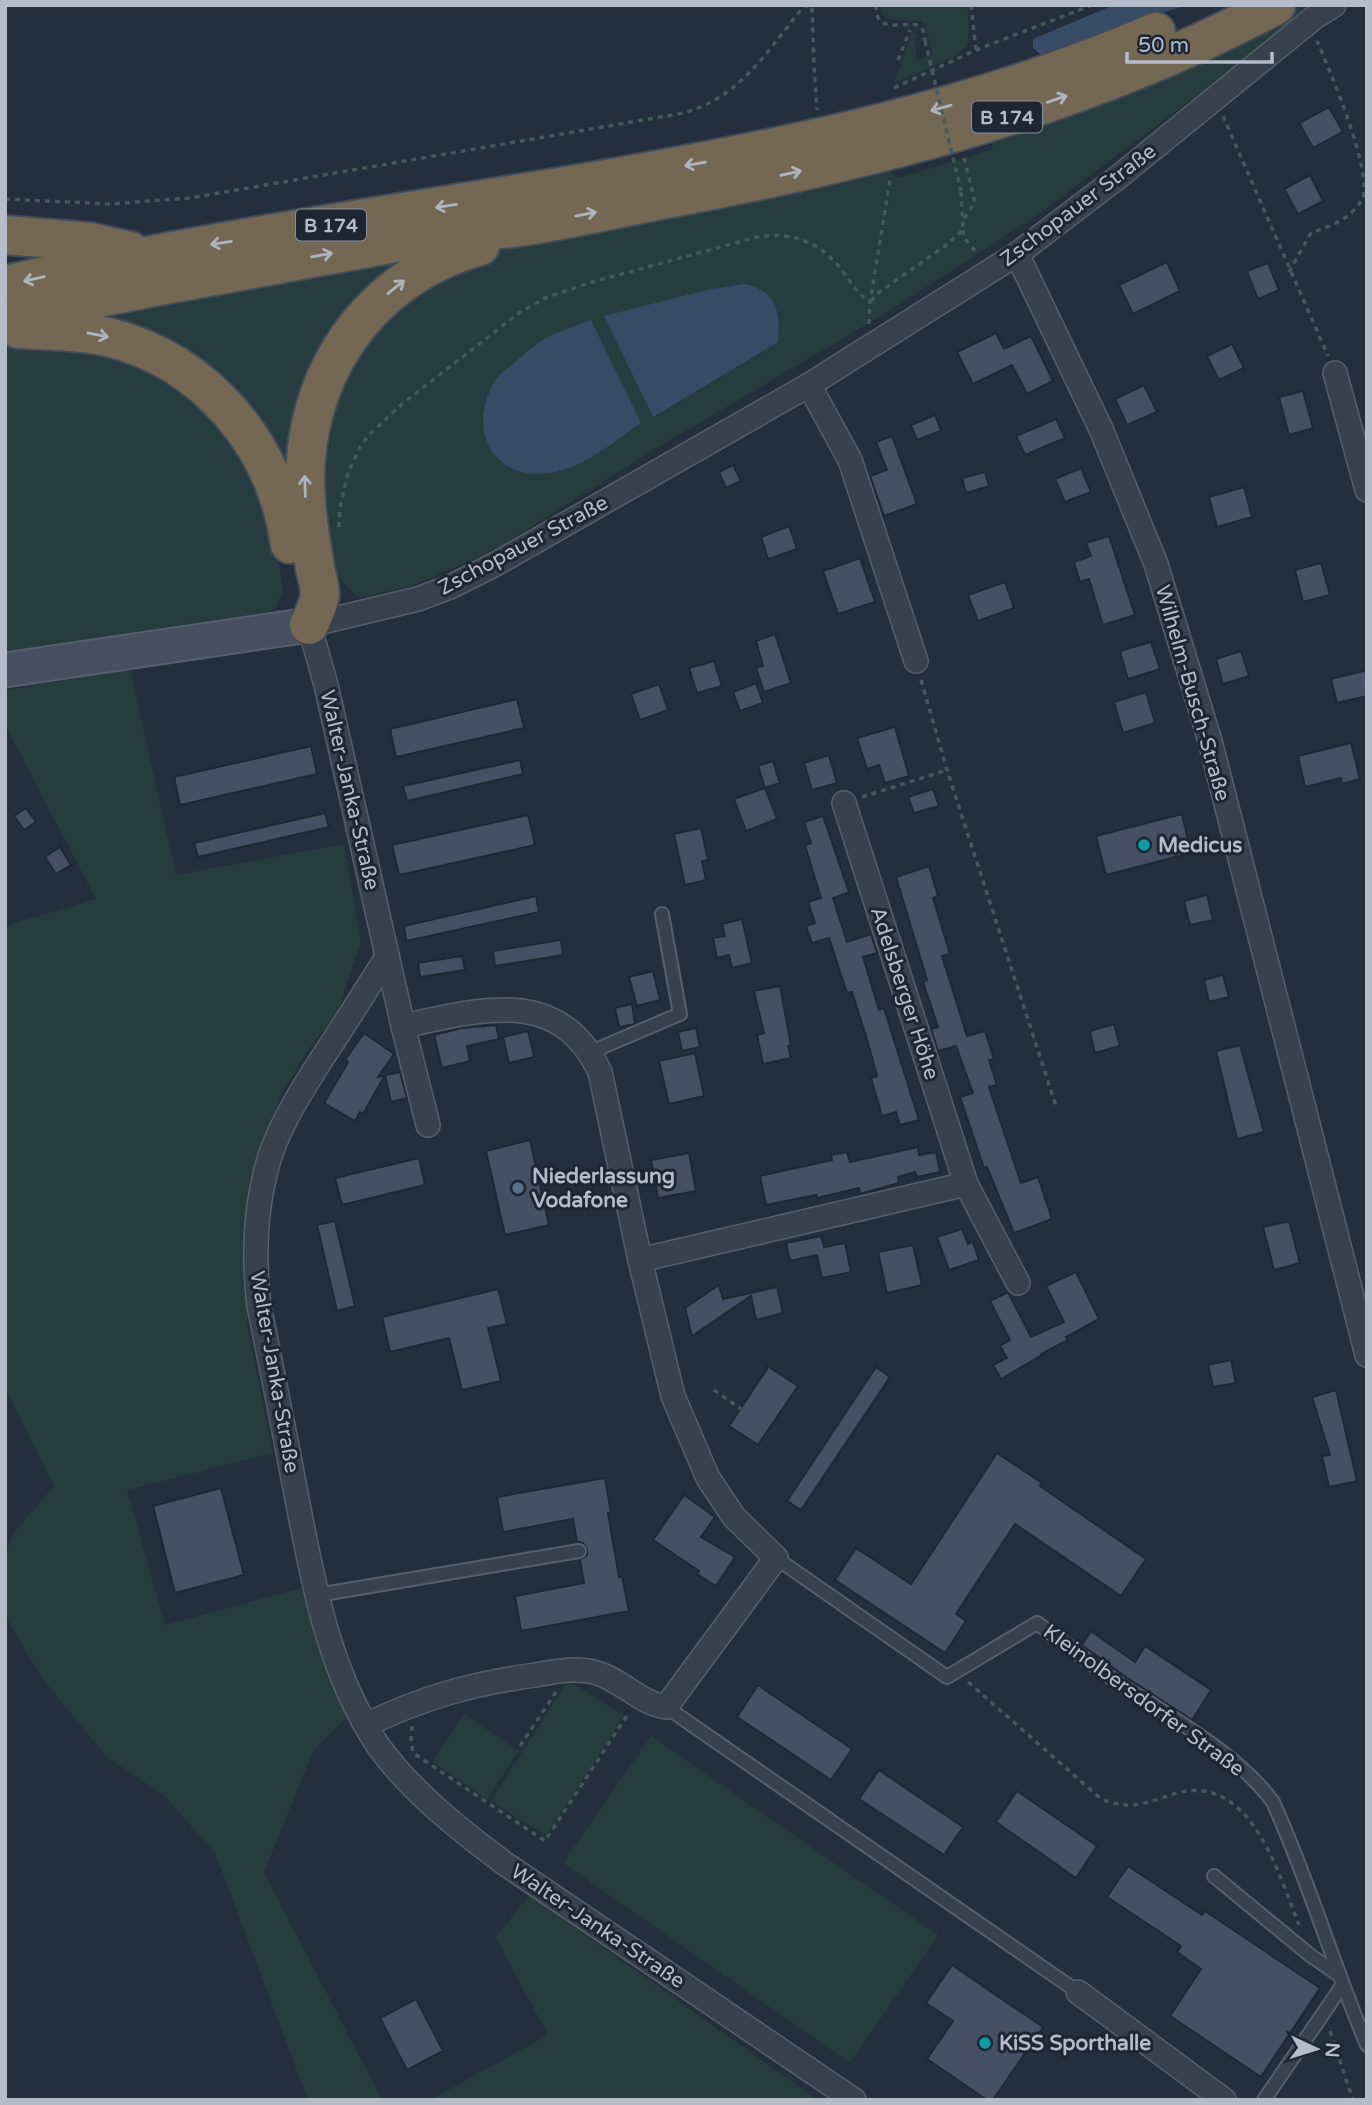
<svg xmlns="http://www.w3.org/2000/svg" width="1372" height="2105" viewBox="0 0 1372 2105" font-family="'Varela Round',sans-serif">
  <rect width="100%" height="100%" fill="#242f3e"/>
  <g fill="#263c3f" fill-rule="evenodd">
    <path d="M881,5H967L969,27L967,46L953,57L894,83L913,31L918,36L915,41L917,61L933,55L924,23C909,15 881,29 881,5Z"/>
    <path d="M1303,5H1318L1032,219L881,316L655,449L490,553L411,586L359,598L328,568L320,521L328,403L388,310L497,249L675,217L759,192L789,185L888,171L899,178L993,149L991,142L1248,32ZM591,320L641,423L590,457L565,470L497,377L539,343Z"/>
    <polygon points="420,257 395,273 292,486 277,460 80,320"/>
    <polygon points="21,341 103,348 182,386 232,436 273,522 283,591 276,607 267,615 5,656 5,343"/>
    <polygon points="130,669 176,875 344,844 361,942 337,1013 306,1053 279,1099 260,1156 247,1214 247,1323 273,1453 127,1490 165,1625 305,1587 347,1718 314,1749 264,1872 382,2100 308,2100 215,1853 165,1796 107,1757 42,1678 6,1617 5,1556 13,1534 54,1486 5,1388 5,926 96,899 5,725 5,690"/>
    <polygon points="568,1680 624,1716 546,1836 491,1801"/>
    <polygon points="464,1714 519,1751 487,1799 432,1762"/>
    <polygon points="651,1736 938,1935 850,2063 563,1863"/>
    <polygon points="529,1895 818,2100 430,2100 548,2035 496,1938"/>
  </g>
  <g fill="#394c67">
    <polygon points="1114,5 1186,5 1040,54 1033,48 1033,39"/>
    <path d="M745,284C778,292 780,312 778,342L653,417L604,316L711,289Z"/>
    <path d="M591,320L641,423C617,439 591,462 563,470C499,489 462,434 496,379C500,373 507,369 512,365C520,358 528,350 537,344C552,333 574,327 591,320Z"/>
  </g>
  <g fill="#455162" stroke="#1f2835" stroke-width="2">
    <polygon points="1329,107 1343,132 1313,148 1299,123"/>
    <polygon points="1310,175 1323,201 1298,214 1284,189"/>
    <polygon points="1167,262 1180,291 1133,314 1119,285"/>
    <polygon points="1268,263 1279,290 1258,299 1247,271"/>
    <polygon points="996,333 1004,349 1031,336 1053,381 1027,394 1012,365 973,384 957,352"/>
    <polygon points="1232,344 1244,368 1219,380 1207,356"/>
    <polygon points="1144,385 1157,412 1127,425 1115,399"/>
    <polygon points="1303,391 1313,428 1289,435 1279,397"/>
    <polygon points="935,415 941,431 917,440 911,425"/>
    <polygon points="1056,419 1065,438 1025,455 1016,436"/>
    <polygon points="892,436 917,504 884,516 870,476 887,470 876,442"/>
    <polygon points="733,465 741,481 726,488 719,472"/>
    <polygon points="1081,468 1091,492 1065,502 1055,479"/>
    <polygon points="985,472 989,486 966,493 962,478"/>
    <polygon points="1244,487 1252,517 1217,527 1209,497"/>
    <polygon points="789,526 797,549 768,559 761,537"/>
    <polygon points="1109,536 1135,615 1103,625 1089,579 1080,582 1074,562 1091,556 1086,543"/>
    <polygon points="860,558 875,602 838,614 823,571"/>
    <polygon points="1321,563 1330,595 1303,602 1295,570"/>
    <polygon points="1005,582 1014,608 978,621 968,595"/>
    <polygon points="775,634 791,683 764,692 756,668 763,666 756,641"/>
    <polygon points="1151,642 1160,669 1128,679 1120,651"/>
    <polygon points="1241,651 1249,676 1223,684 1216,659"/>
    <polygon points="714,661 722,686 697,693 689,668"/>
    <polygon points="1367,670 1367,696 1337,703 1331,679"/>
    <polygon points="756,683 763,703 740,711 733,692"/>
    <polygon points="659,684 668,710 640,720 631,694"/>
    <polygon points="1146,692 1155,723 1123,733 1114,702"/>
    <polygon points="517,699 524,728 396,757 390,729"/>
    <polygon points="895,727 909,776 885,783 879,765 867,769 857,738"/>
    <polygon points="1351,743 1360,779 1342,784 1341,778 1305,787 1298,756"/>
    <polygon points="311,746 317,774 180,805 174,777"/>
    <polygon points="829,755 837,783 812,790 804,763"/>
    <polygon points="520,760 523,774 407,801 403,786"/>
    <polygon points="773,761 780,783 765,788 758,766"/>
    <polygon points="765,788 777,819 746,831 734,799"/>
    <polygon points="933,789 939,806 914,813 908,797"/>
    <polygon points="26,808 36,822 24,830 14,816"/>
    <polygon points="325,813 329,827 198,857 194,843"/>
    <polygon points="1182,814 1191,853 1106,875 1096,836"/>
    <polygon points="528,815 535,845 399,875 392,845"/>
    <polygon points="823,816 849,892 833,898 847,942 871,934 877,953 863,957 879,1010 884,1008 919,1120 900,1125 896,1112 882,1116 871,1078 877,1076 868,1043 852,992 847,993 829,938 812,943 806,926 815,923 808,902 821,898 805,845 811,843 804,822"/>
    <polygon points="701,828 708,860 702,861 706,880 685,885 674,834"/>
    <polygon points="60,847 71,865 56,874 45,857"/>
    <polygon points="929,866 938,896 933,898 950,954 942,956 967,1036 985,1031 994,1059 989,1060 997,1085 989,1087 1021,1183 1038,1177 1052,1219 1014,1233 987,1167 984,1168 960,1097 973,1093 956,1046 938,1051 931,1029 938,1027 923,982 927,980 896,877"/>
    <polygon points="1207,895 1213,920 1190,925 1184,901"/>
    <polygon points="536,896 539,912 406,941 404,926"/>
    <polygon points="742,919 752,963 732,968 729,955 717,958 713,938 725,936 722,924"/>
    <polygon points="561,940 563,955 495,966 493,951"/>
    <polygon points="462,956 465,970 420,977 418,963"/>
    <polygon points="653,971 660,1000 637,1006 629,977"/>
    <polygon points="1223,975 1229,997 1209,1002 1204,980"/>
    <polygon points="780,986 791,1045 788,1046 791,1058 763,1064 757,1035 764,1033 754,991"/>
    <polygon points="632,1004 635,1024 619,1027 615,1008"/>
    <polygon points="1114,1024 1120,1046 1095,1053 1090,1031"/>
    <polygon points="496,1025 499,1039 467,1046 470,1061 442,1068 434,1035 462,1028"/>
    <polygon points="696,1028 700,1047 682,1051 678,1032"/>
    <polygon points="528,1031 534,1057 509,1063 503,1037"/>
    <polygon points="364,1033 394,1054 378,1077 400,1072 407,1098 391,1102 385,1075 363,1114 360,1112 355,1121 324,1103 348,1062 345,1060"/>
    <polygon points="1240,1045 1264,1132 1237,1139 1216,1051"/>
    <polygon points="695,1053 704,1096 669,1104 659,1061"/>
    <polygon points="530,1140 549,1225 505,1235 486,1151"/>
    <polygon points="918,1147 919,1155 936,1152 940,1172 917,1177 915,1172 898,1177 899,1183 860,1194 859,1188 817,1198 816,1195 766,1205 760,1176 832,1160 831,1155 847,1152 850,1162"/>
    <polygon points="689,1153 696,1191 658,1198 651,1160"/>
    <polygon points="419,1158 425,1185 342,1205 335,1178"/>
    <polygon points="335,1221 355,1306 337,1311 317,1225"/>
    <polygon points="1289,1221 1300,1263 1274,1270 1263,1227"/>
    <polygon points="962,1229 968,1244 973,1242 979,1260 949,1270 937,1237"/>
    <polygon points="821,1236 824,1247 845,1243 851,1272 822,1278 817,1255 790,1261 786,1243"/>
    <polygon points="913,1245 922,1285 887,1293 878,1252"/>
    <polygon points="1076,1272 1099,1319 1066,1337 1068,1340 1041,1354 1042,1355 1001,1379 993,1365 1007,1358 1000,1346 1010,1340 990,1301 1008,1292 1031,1337 1064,1322 1046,1286"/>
    <polygon points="719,1285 723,1299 777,1287 783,1313 756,1320 751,1296 692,1336 685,1308"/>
    <polygon points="498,1289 507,1324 488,1328 501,1381 462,1390 449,1338 390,1352 382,1317"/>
    <polygon points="1231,1360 1236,1383 1213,1387 1208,1365"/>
    <polygon points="766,1365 798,1386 758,1445 729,1426 767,1369"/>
    <polygon points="876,1367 890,1377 801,1510 787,1501"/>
    <polygon points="1336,1390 1357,1481 1329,1487 1322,1456 1330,1455 1312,1397"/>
    <polygon points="997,1453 1042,1483 1040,1486 1146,1559 1121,1596 1015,1524 956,1614 966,1621 945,1653 835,1580 856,1548 911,1584"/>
    <polygon points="605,1478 611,1512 608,1513 619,1577 622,1577 629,1611 521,1631 515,1596 584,1583 580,1560 587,1555 587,1549 583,1543 577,1542 573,1519 503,1532 497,1497"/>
    <polygon points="221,1488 244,1575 175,1593 153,1506"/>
    <polygon points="684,1495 715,1517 701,1537 735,1557 716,1586 697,1574 699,1571 653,1540"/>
    <polygon points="1091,1631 1135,1662 1145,1646 1211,1690 1192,1720 1126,1677 1082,1645"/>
    <polygon points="758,1685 852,1749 831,1780 737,1717"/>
    <polygon points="879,1770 963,1827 944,1855 859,1799"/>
    <polygon points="1017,1791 1097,1846 1076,1878 996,1822"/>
    <polygon points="1128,1866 1202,1915 1205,1911 1320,1988 1261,2077 1170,2016 1201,1969 1177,1952 1181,1946 1107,1897"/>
    <polygon points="952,1965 1043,2027 993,2100 987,2100 927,2059 953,2021 926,2003"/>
    <polygon points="416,1999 443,2051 407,2070 380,2018"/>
  </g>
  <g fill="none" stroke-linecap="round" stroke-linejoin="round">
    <g stroke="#565f6c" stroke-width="16">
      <g id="lane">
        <polyline points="591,1052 680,1014 662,914"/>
        <path d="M776,1558L947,1677L1037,1623C1065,1643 1092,1665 1120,1684C1170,1717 1238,1754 1273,1802C1309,1881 1333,1965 1367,2045"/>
        <polyline points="317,1595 579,1551"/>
        <polyline points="666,1707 1078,1992"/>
        <polyline points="1214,1876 1311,1956 1339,1975"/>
        <polyline points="1264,2100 1342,1986"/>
      </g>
    </g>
    <g stroke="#565f6c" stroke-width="26">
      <g id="street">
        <polyline points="1017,254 1101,429 1156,564 1210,741 1367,1355"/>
        <polyline points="1335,373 1367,490"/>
        <polyline points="809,385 850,460 916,661"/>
        <polyline points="844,803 966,1184 1018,1283"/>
        <path d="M387,957C366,990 345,1024 323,1057C303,1088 282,1121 270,1156C255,1205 253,1255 259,1306C271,1365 283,1424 294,1483C311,1571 326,1667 377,1744C408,1789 461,1831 504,1863L854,2100"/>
        <polyline points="403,1026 428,1125"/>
        <polyline points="640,1260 966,1184"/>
        <path d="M366,1725C424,1697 471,1684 535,1675C554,1672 575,1667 594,1672C621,1679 639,1703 666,1707L776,1558L734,1517L708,1478L673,1396L640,1260L600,1072C559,985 480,1010 403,1026L326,685L309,625L418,599L450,587L494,565L809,385L1017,254L1117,178L1315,17L1334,5"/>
        <polyline points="1078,1992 1224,2100"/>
      </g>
    </g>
    <g stroke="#565f6c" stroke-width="37">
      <polyline id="secondary" points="5,670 309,625"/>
    </g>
    <g stroke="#434c59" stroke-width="42">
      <g id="highway">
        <polyline points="5,235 90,242 130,251"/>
        <path d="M5,285C192,243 383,216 572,185C772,151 968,113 1156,32"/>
        <path d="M5,323L57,306L159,286L467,230C485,229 503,230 520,227C569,220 618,208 666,199C876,160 1087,106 1276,5"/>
        <path d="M18,329C48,331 78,330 108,337C206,361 276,445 290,544"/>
        <path d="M309,625C313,616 319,604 320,595C320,586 317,577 315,568C312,546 307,523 306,500C297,382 365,278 480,246"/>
      </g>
    </g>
    <g stroke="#44595c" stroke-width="3.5" stroke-dasharray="5 5" stroke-linecap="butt">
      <path d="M876,5C875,34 900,22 917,25L923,30L925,41"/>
      <polyline points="971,5 976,50"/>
      <polyline points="898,60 910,30"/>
      <polyline points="894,88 976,50 1092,5"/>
      <polyline points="1223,116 1328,356"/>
      <polyline points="964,158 975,202 964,219"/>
      <path d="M5,199L109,204L190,198L684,113C742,96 767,51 804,6H812L814,67L817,110"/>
      <polyline points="963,230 964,238 978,254"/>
      <path d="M1289,272L1311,233C1333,225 1351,219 1363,198C1372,170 1330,71 1317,41"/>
      <polyline points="871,301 878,293 945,246 963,230 961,191"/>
      <polyline points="869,324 870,302 890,180"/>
      <path d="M339,527L340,507L348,473L360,447L369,435L402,404L519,313L545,298L589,283L757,237C793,231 823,243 844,273C853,285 857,294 870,302"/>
      <polyline points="921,680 947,770 1057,1109"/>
      <polyline points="862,797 947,770"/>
      <polyline points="714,1390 741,1409"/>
      <path d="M968,1682L1100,1798C1130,1812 1148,1802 1177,1793C1251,1773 1279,1875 1299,1925"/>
      <polyline points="412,1726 411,1741 413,1753 545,1841 628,1714"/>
      <polyline points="520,1746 556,1692"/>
      <polyline points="1330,2031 1353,2100"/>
    </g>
    <use href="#lane" stroke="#38414e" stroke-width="12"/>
    <use href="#street" stroke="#38414e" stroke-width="23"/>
    <use href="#secondary" stroke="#465061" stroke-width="33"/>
    <use href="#highway" stroke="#746855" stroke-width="38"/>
    <polyline stroke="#44595c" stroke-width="3.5" stroke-dasharray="5 5" stroke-linecap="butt" points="925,41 961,191"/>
  </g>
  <defs><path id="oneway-shaft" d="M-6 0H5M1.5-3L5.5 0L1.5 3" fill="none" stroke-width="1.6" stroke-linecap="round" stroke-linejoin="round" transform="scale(1.75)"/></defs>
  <g stroke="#aeb4bd">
    <use href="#oneway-shaft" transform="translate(1057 99) rotate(-19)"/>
    <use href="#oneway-shaft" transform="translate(941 108) rotate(164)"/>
    <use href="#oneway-shaft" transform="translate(695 164) rotate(170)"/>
    <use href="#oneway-shaft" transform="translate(791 173) rotate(-13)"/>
    <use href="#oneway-shaft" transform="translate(446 206) rotate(171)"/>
    <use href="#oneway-shaft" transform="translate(586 214) rotate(-11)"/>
    <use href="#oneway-shaft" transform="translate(221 243) rotate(171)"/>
    <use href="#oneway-shaft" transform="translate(322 255) rotate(-10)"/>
    <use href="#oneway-shaft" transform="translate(34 279) rotate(167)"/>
    <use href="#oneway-shaft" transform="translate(396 287) rotate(-39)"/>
    <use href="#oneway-shaft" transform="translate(98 335) rotate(11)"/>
    <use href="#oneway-shaft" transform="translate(305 486) rotate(-92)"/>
  </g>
  <g fill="#0f9aa8" stroke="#1d2633" stroke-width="2.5">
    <circle cx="1144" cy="845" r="7"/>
    <circle cx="985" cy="2043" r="7"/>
  </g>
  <circle fill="#5c6f8a" stroke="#1d2633" stroke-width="2.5" cx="518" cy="1188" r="7"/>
  <g text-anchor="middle" stroke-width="6" stroke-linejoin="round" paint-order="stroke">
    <g fill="#1d2633" stroke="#878f9c" stroke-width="2">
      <rect x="972" y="101.5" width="70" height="31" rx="5"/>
      <rect x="296" y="209.5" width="70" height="31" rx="5"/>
    </g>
    <g font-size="19" font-weight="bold" fill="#b4bcc9">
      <text x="1007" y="124">B 174</text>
      <text x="331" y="232">B 174</text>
    </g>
    <g font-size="21" fill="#b4bcc9" stroke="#1d2633">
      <text transform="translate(1078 205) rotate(-37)" y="7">Zschopauer Straße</text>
      <text transform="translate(523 545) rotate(-28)" y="7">Zschopauer Straße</text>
      <text transform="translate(1193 693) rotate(74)" y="7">Wilhelm-Busch-Straße</text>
      <text transform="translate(350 790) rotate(77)" y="7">Walter-Janka-Straße</text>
      <text transform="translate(905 993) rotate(72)" y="7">Adelsberger Höhe</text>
      <text transform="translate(275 1372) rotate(80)" y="7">Walter-Janka-Straße</text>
      <text transform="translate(1144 1700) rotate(36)" y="7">Kleinolbersdorfer Straße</text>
      <text transform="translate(598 1926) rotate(34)" y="7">Walter-Janka-Straße</text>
    </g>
    <g font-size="21" font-weight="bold" fill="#b4bcc9" stroke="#1d2633" text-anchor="start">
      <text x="1158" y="852">Medicus</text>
      <text x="532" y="1183">Niederlassung<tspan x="532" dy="24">Vodafone</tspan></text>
      <text x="999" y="2050">KiSS Sporthalle</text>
    </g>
  </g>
  <rect width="1372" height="2105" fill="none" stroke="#b4bcc9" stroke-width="14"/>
  <g transform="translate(1316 2049) rotate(94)" stroke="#1d2633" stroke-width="5" paint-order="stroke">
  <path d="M0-5L12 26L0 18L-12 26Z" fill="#b4bcc9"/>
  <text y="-10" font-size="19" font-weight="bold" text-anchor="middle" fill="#b4bcc9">N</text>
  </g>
  <path d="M1127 52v10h145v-10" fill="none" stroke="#b4bcc9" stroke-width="3.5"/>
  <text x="1138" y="52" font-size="21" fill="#b4bcc9" stroke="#1d2633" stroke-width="5" paint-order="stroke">50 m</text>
</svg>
